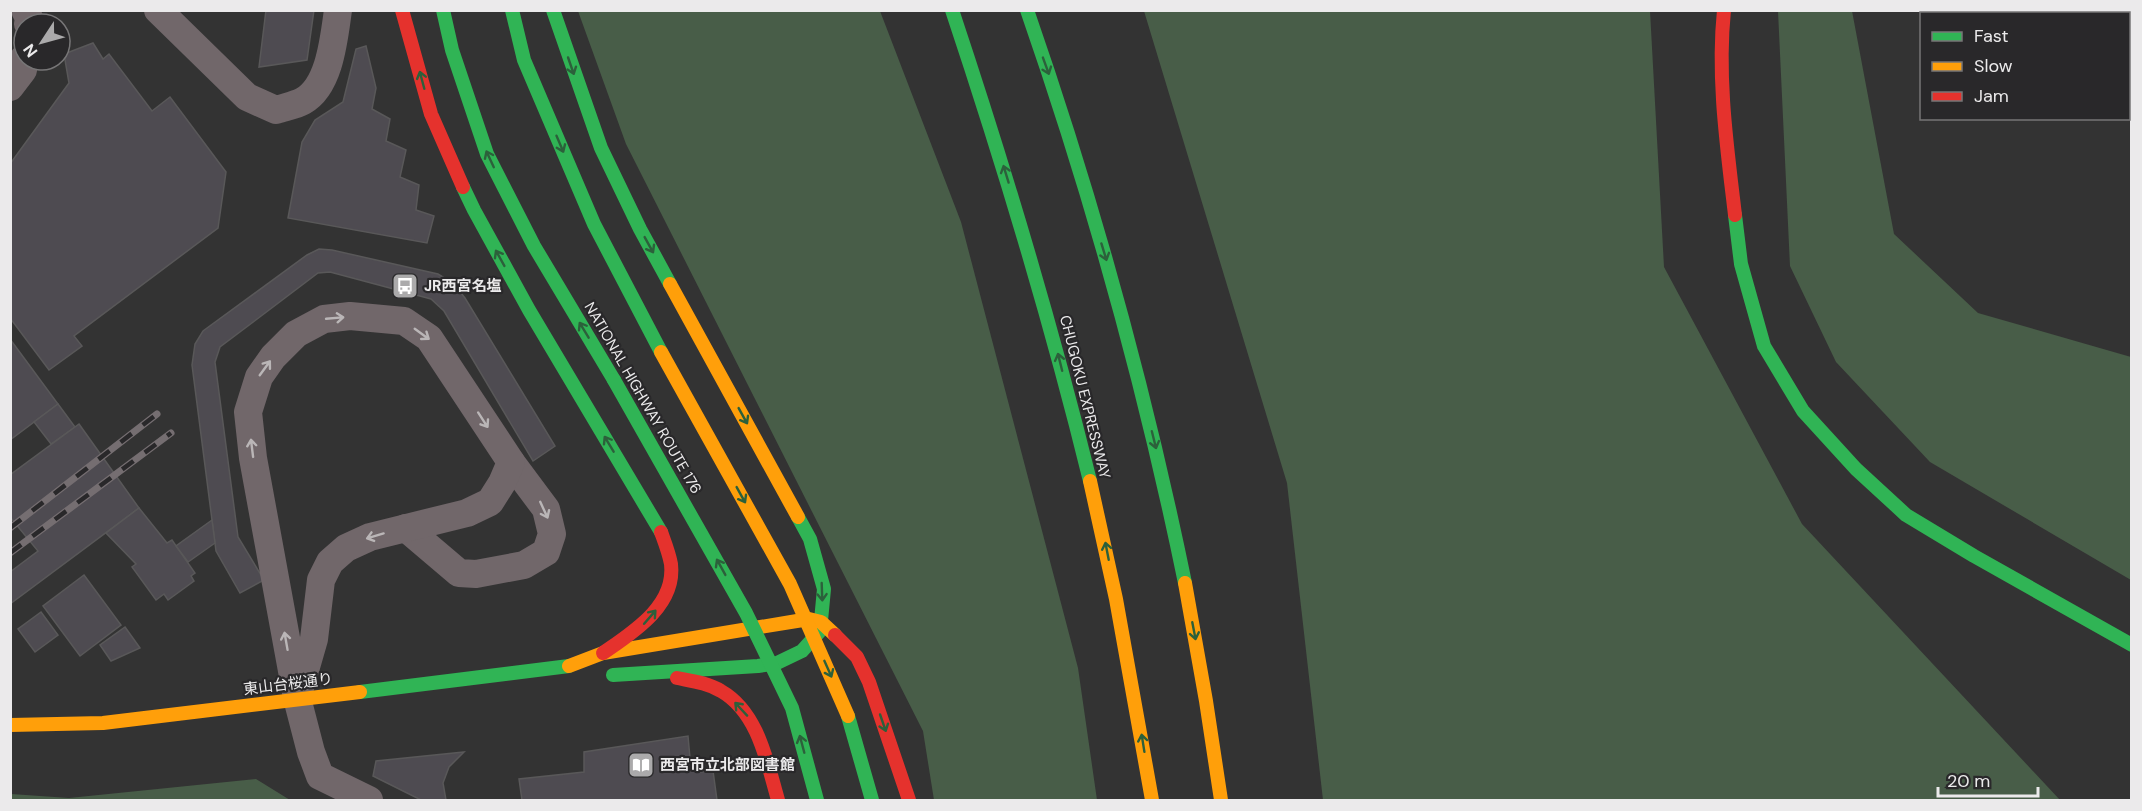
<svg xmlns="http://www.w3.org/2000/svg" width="2142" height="811" viewBox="0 0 2142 811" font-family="'DM Sans','Noto Sans JP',sans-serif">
  <rect width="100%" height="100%" fill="#333"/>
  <g fill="#485d48">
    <polygon points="578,11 880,11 961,222 1078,668 1097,800 934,800 923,731 626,144"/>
    <polygon points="1144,11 1650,11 1664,267 1802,524 2060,800 1323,800 1287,483"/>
    <polygon points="1778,11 1852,11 1894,234 1978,313 2131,357 2131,580 1930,462 1836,362 1790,266"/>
    <polygon points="256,779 290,800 11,800 11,794 69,798"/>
  </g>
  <g fill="#4e4b51" stroke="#595859" stroke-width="1.5">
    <polygon points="266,10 314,10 307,60 259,67"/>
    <polygon points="93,43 103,59 109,54 152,111 170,97 226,172 218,228 74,336 82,346 49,370 10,318 10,164 69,83 64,54"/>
    <polygon points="366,46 376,88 372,109 390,119 386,141 406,150 400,177 419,185 416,210 434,216 427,243 288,218 302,142 315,120 343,102 356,49"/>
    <polygon points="319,249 332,250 438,274 453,283 465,298 555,446 533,461 444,311 431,299 330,272 318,273 220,347 215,362 238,537 264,580 240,593 216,551 192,365 195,344 203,331 307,255"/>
    <polygon points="10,339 58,404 10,440"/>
    <polygon points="58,404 75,427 51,444 34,422"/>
    <polygon points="79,424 139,508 10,604 10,572 38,551 10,517 10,475"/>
    <polygon points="139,508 167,543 172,540 195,573 191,576 194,581 168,600 164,594 156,600 132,567 136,564 106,533"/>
    <polygon points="212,520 215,543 188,562 176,546"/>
    <polygon points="84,575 121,625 80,656 43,606"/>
    <polygon points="41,612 58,635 35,652 18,629"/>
    <polygon points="125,627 140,648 111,661 100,645"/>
    <polygon points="688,736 690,758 698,758 698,772 713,771 717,800 522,800 519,779 584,772 584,752"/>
    <polygon points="464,752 449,767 443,783 446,800 421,800 373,776 376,761"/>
  </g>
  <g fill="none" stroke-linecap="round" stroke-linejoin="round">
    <g stroke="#71676a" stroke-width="28">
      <polyline points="25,10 29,18 28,24"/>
      <path d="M158,10L247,97L276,110C285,107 296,105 303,101C330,86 334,38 338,10"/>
      <polyline points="10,87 23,70 24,58"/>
      <polyline points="406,528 459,573 476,574 524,565 546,552 552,534 546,509 511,462"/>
      <polyline points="297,698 314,639 321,580 330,562 346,548 370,537 467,513 490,502 502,483 511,462 429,338 404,321 350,316 324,319 296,334 273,357 259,377 248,412 253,458 297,698 311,752 320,776 369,800"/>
    </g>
    <g stroke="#30b455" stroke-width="14">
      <polyline points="443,10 452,50 487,154 534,246 614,380"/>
      <polyline points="512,10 524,60 594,224 661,352"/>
      <polyline points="553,10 601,148 640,229 670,284"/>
      <path d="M952,10C1004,166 1051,322 1090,481"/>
      <path d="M1027,10C1092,197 1145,388 1185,583"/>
      <polyline points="463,187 474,210 529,310 661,532"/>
      <polyline points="1735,215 1741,264 1764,346 1803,411 1856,469 1906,515 1974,556 2132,645"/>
      <polyline points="613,675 758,666 777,663 802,651 820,631 824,589 810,539 798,517"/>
      <polyline points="360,692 569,666"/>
    </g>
    <g stroke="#ff9f0a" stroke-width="14">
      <polyline points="670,284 798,517"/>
      <polyline points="1090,481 1116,599 1152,800"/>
      <polyline points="1185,583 1206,701 1221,800"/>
      <polyline points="569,666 603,653 809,619 821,622 835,635"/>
      <polyline points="10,725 103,723 360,692"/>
    </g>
    <g stroke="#e5322d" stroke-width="14">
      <polyline points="402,10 431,114 463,187"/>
      <path d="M1724,10C1717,78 1727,147 1735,215"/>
      <polyline points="835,635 857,657 869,682 909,800"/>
      <path d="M603,653C632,633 676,606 671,564C669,553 665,543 661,532"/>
      <path d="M677,678C692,681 708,683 721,691C758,712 767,762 778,800"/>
    </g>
    <g stroke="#756e71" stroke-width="7">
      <g id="rail">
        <polyline points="10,528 157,414"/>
        <polyline points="10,553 171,433"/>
      </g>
    </g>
    <use href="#rail" stroke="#29282a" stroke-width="4.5" stroke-dasharray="14" stroke-linecap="butt"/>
    <g stroke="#30b455" stroke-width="14">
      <polyline points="614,380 746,613 792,708 817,800"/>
      <polyline points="848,716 872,800"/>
    </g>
    <polyline stroke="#ff9f0a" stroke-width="14" points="661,352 790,584 848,716"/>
  </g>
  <defs><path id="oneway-shaft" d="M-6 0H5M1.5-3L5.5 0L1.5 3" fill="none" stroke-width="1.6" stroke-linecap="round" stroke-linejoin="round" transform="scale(1.5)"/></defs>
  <g stroke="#2c603b">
    <use href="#oneway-shaft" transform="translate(571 66) rotate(71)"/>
    <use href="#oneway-shaft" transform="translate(1046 66) rotate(70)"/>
    <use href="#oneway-shaft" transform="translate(422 80) rotate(-105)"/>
    <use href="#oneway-shaft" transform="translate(560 144) rotate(67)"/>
    <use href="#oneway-shaft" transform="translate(490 159) rotate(-115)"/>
    <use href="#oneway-shaft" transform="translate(1006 174) rotate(-107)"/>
    <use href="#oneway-shaft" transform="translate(649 245) rotate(61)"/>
    <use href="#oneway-shaft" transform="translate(1104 252) rotate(73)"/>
    <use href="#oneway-shaft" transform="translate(500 258) rotate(-119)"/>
    <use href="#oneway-shaft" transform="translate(584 330) rotate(-121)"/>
    <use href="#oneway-shaft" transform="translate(1060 362) rotate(-104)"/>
    <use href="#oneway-shaft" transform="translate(743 416) rotate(61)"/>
    <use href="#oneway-shaft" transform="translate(1154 440) rotate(76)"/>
    <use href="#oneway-shaft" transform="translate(609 444) rotate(-121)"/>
    <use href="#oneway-shaft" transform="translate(741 495) rotate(61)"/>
    <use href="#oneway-shaft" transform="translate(1107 551) rotate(-101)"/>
    <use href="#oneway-shaft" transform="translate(721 567) rotate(-119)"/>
    <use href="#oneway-shaft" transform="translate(822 592) rotate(88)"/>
    <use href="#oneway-shaft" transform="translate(650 617) rotate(-49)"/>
    <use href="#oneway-shaft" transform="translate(1194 631) rotate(79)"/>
    <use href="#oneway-shaft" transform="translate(828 669) rotate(66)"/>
    <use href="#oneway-shaft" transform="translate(741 709) rotate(-133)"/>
    <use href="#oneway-shaft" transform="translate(883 723) rotate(71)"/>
    <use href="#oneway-shaft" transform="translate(1143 743) rotate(-99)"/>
    <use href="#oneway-shaft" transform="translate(802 744) rotate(-105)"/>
  </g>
  <g stroke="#bab6b7">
    <use href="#oneway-shaft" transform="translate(335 318) rotate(-5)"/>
    <use href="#oneway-shaft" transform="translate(422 334) rotate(36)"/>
    <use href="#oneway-shaft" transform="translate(265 368) rotate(-54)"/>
    <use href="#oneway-shaft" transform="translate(483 420) rotate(57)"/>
    <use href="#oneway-shaft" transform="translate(252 448) rotate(-97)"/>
    <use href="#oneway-shaft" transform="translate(544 510) rotate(65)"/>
    <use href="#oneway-shaft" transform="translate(375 536) rotate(163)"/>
    <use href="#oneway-shaft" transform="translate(286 641) rotate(-100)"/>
  </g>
  <defs>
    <g id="bus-square" transform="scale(1.35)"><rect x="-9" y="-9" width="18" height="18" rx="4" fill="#abaaab" stroke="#29282a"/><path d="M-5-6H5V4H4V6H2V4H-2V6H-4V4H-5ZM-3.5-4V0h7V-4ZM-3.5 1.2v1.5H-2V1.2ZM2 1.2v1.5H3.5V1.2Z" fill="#fff"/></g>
    <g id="library-square" transform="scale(1.35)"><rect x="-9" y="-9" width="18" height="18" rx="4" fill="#abaaab" stroke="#29282a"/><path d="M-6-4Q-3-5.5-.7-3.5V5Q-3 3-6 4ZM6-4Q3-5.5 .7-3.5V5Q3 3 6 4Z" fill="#fff"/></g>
  </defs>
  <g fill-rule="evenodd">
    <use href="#bus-square" x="405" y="286"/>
    <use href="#library-square" x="641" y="765"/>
  </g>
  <g text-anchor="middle" stroke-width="4.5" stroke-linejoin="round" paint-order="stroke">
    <g font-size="15" font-weight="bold" fill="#ebeaeb" stroke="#29282a" text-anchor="start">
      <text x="424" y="291">JR西宮名塩</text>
      <text x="660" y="770">西宮市立北部図書館</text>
    </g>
    <g font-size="15" fill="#ebeaeb" stroke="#29282a">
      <text transform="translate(1085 397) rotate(76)" y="5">CHUGOKU EXPRESSWAY</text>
      <text transform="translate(643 398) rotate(60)" y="5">NATIONAL HIGHWAY ROUTE 176</text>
      <text transform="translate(288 684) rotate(-7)" y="5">東山台桜通り</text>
    </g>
  </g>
  <rect width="2142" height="811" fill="none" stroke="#ebeaeb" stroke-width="24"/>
  <rect x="1920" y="12" width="210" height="108" fill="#29282a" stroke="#777677" stroke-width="1.5"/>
  <rect x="1932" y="32" width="30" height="9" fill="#30b455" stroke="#777677" stroke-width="1.5"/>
  <text x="1974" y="42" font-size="18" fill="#ebeaeb">Fast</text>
  <rect x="1932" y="62" width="30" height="9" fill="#ff9f0a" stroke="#777677" stroke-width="1.5"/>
  <text x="1974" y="72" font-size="18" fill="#ebeaeb">Slow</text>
  <rect x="1932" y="92" width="30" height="9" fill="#e5322d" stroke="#777677" stroke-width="1.5"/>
  <text x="1974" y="102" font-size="18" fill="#ebeaeb">Jam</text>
  <g transform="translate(42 42) rotate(234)"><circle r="28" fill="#29282a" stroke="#777677" stroke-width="1.5"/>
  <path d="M0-4.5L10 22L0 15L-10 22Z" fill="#abaaab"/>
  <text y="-9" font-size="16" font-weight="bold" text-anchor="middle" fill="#ebeaeb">N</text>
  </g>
  <path d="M1938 787v9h100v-9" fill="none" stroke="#ebeaeb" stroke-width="3"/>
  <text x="1947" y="787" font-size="18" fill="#ebeaeb" stroke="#29282a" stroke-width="4.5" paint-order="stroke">20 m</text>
</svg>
